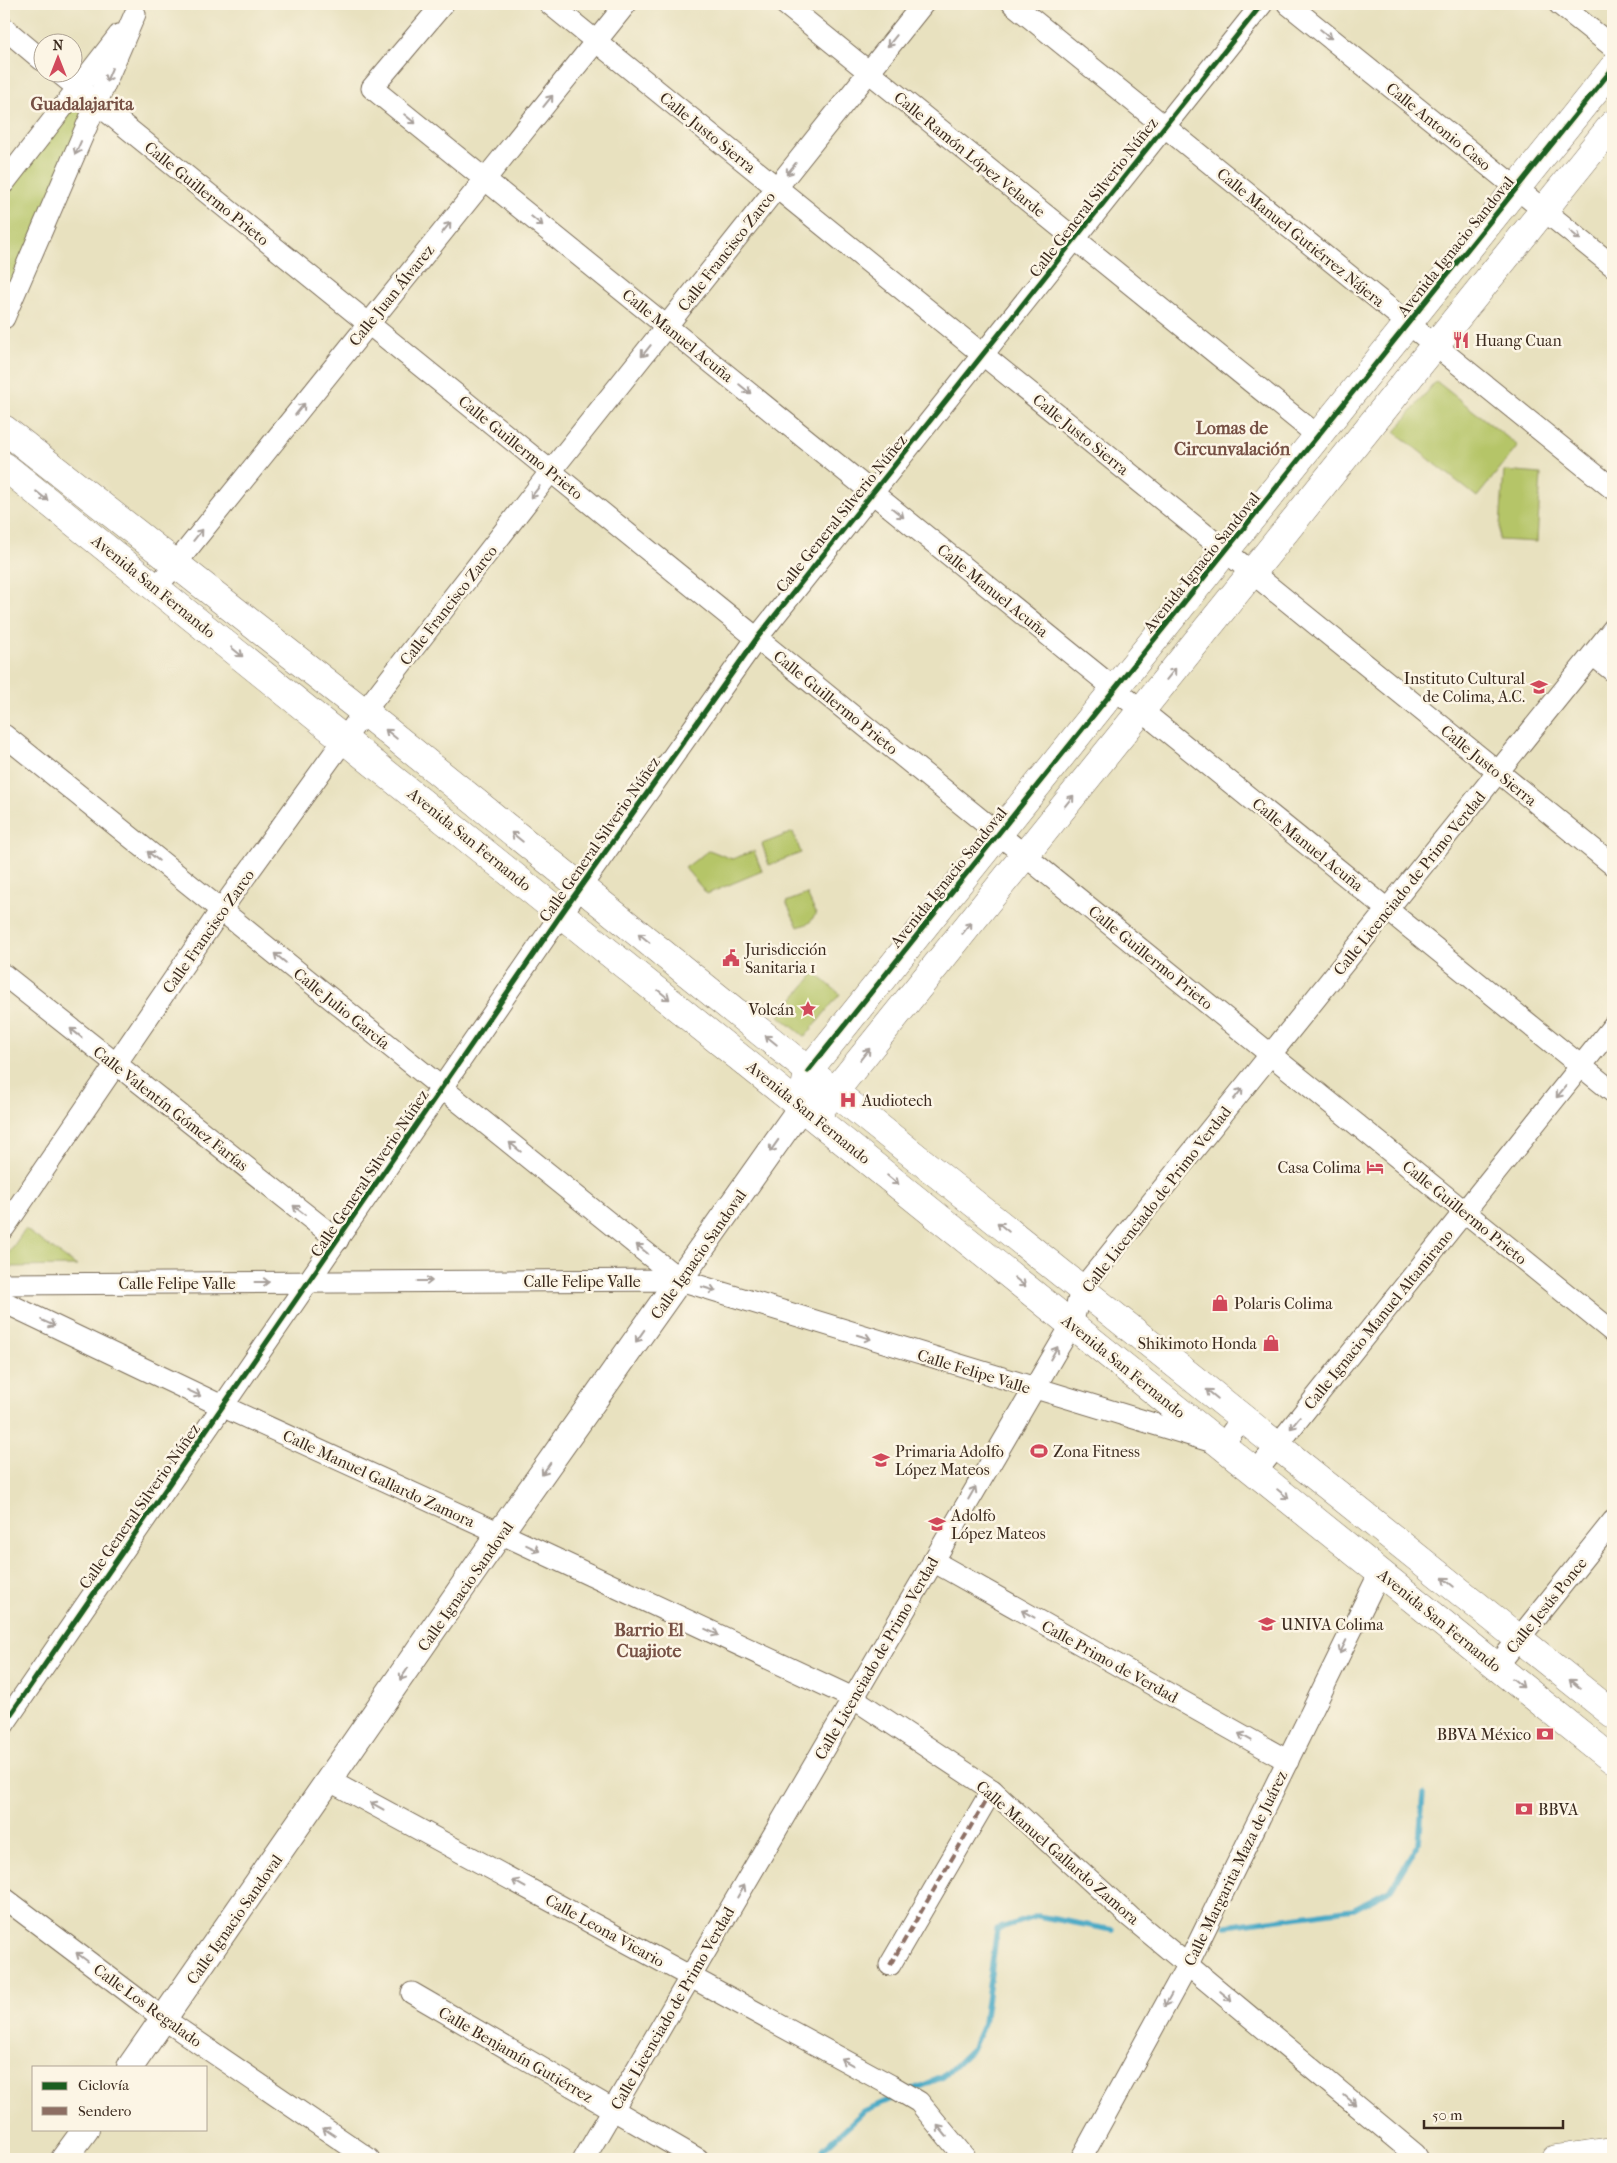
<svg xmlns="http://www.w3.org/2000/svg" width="1617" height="2163" viewBox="0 0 1617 2163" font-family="'IM FELL French Canon',serif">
  <rect width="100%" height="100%" fill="#fcf5e5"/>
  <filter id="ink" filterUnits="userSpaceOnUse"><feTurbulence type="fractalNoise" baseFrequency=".02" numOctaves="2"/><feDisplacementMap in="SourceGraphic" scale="10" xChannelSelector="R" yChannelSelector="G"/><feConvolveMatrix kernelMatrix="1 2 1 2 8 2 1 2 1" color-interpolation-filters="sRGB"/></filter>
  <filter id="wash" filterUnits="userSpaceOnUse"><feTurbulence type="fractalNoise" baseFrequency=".0096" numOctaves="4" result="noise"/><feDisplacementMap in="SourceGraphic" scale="20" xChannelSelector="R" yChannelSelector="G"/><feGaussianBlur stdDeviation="1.12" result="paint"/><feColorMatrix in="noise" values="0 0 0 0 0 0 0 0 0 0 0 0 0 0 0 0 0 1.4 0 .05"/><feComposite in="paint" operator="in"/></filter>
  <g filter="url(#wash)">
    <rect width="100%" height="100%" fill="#e8e1bf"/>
    <g fill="#b5c567" stroke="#787842">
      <polygon points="71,105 84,115 4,306 4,196"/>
      <polygon points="1436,381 1518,446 1477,497 1395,432"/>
      <polygon points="1504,471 1541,474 1537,542 1499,540"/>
      <polygon points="793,832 801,853 769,865 762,844"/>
      <polygon points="709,850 732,859 754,851 762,871 707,894 685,868"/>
      <polygon points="807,894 816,914 809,923 798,927 786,902"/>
      <polygon points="815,973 840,994 805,1037 779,1016"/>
      <polygon points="25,1229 77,1266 4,1267 4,1260"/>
    </g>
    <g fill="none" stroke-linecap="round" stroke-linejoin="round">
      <g stroke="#45a7c4" stroke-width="5.5">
        <polyline points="1226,1926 1353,1909 1391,1889 1419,1842 1423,1794"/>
        <polyline points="911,2090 943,2077 973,2048 984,2023 997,1929 1038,1916 1113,1930"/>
        <polyline points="819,2159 824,2148 864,2111 898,2096"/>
      </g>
    </g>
  </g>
  <g filter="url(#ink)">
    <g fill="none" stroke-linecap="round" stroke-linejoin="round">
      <g stroke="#786a56" stroke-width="23">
        <g id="minor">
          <polyline points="443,4 372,88 1613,1092"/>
          <polyline points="550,4 1613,865"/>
          <polyline points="785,4 1318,436"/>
          <polyline points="1013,4 1613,489"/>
          <polyline points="1288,4 1613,266"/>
          <polyline points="1559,4 1613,47"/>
          <polyline points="4,28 42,60"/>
          <polyline points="58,72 1613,1332"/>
          <polyline points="4,183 119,35"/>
          <polyline points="4,318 135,14"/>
          <polyline points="157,587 626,4"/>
          <polyline points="1593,655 1613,671"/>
          <polyline points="4,735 680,1280"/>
          <polyline points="4,975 338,1240"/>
          <polyline points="4,1228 221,910 364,712 551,471 923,4"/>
          <polyline points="4,1284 680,1280 1223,1445 1242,1418"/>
          <polyline points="4,1302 224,1407 513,1539 853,1698 992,1790 1130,1917 1415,2154 1418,2159"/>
          <polyline points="1256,1472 1613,1026"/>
          <polyline points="933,1561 1288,1761"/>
          <polyline points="1497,1666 1613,1521"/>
          <polyline points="4,1724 562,913 757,638 1262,4"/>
          <polyline points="330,1781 890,2085 919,2102 966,2159"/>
          <polyline points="4,1898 164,2019 369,2159"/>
          <polyline points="890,1965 992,1790"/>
          <polyline points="412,1993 698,2159"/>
          <polyline points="584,2159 1072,1324 1081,1290 1613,629"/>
          <polyline points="1081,2159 1188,1964 1380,1572"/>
        </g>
      </g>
      <g stroke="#786a56" stroke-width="28">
        <g id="tertiary">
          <polyline points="130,2067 500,1533 802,1106"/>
          <polyline points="64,2159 86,2129"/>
        </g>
      </g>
      <g stroke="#786a56" stroke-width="29">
        <g id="secondary">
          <polyline points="802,1106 808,1071 1613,68"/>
          <polyline points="815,1116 1613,124"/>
          <polyline points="1556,2159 1613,2151"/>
        </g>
      </g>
      <g stroke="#786a56" stroke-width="29">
        <g id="primary">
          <polyline points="4,429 364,712 846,1101 1613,1714"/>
          <polyline points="4,466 1613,1760"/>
        </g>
      </g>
      <use href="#minor" stroke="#fff" stroke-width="21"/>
      <use href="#tertiary" stroke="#fff" stroke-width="26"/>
      <use href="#secondary" stroke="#fff" stroke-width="28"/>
      <use href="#primary" stroke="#fff" stroke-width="28"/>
      <polyline stroke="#8d6e63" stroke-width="4" stroke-dasharray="8 4" stroke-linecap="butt" points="890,1965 992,1790"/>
      <g stroke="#fcf5e5" stroke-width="8">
        <g id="cycleway">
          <polyline points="808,1071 1613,68"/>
          <polyline points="4,1724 562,913 757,638 1262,4"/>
        </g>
      </g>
      <use href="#cycleway" stroke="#1b5e20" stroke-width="5"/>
    </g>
    <defs><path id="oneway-shaft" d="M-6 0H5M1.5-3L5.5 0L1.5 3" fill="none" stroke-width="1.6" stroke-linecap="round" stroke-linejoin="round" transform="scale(1.25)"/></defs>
    <g stroke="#a79f9a">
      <use href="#oneway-shaft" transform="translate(1326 34) rotate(39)"/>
      <use href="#oneway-shaft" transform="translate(892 41) rotate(129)"/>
      <use href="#oneway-shaft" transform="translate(109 75) rotate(113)"/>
      <use href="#oneway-shaft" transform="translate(548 101) rotate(-51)"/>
      <use href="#oneway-shaft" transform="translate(410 119) rotate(39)"/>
      <use href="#oneway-shaft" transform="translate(78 148) rotate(114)"/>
      <use href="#oneway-shaft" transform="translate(791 169) rotate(128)"/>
      <use href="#oneway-shaft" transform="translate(537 221) rotate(39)"/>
      <use href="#oneway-shaft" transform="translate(446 228) rotate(-51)"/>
      <use href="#oneway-shaft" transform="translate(1575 235) rotate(39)"/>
      <use href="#oneway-shaft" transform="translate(646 351) rotate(129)"/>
      <use href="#oneway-shaft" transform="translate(745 389) rotate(39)"/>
      <use href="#oneway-shaft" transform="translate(300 409) rotate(-51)"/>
      <use href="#oneway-shaft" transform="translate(535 492) rotate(128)"/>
      <use href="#oneway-shaft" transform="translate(42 496) rotate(38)"/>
      <use href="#oneway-shaft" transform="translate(898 513) rotate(39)"/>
      <use href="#oneway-shaft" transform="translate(198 535) rotate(-51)"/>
      <use href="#oneway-shaft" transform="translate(237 652) rotate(39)"/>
      <use href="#oneway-shaft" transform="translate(1171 674) rotate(-51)"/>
      <use href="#oneway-shaft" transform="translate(391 734) rotate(-141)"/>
      <use href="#oneway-shaft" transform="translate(1069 801) rotate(-51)"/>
      <use href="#oneway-shaft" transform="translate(517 837) rotate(-141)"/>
      <use href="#oneway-shaft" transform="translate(153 856) rotate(-141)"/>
      <use href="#oneway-shaft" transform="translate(967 928) rotate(-51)"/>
      <use href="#oneway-shaft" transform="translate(644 938) rotate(-141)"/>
      <use href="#oneway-shaft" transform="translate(280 958) rotate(-141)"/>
      <use href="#oneway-shaft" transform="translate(664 995) rotate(39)"/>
      <use href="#oneway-shaft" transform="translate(76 1033) rotate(-142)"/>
      <use href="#oneway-shaft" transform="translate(771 1040) rotate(-141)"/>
      <use href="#oneway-shaft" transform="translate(865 1054) rotate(-51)"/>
      <use href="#oneway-shaft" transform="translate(1561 1092) rotate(129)"/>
      <use href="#oneway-shaft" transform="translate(1238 1094) rotate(-51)"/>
      <use href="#oneway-shaft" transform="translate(774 1146) rotate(125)"/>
      <use href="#oneway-shaft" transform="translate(515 1147) rotate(-141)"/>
      <use href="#oneway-shaft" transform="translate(893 1180) rotate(39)"/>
      <use href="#oneway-shaft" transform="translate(299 1210) rotate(-142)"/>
      <use href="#oneway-shaft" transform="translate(1003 1227) rotate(-141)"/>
      <use href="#oneway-shaft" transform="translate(642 1249) rotate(-141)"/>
      <use href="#oneway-shaft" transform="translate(425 1281)"/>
      <use href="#oneway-shaft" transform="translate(262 1282)"/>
      <use href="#oneway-shaft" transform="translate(1020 1282) rotate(39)"/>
      <use href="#oneway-shaft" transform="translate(709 1289) rotate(17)"/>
      <use href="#oneway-shaft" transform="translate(48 1323) rotate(25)"/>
      <use href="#oneway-shaft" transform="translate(640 1336) rotate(125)"/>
      <use href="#oneway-shaft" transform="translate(864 1337) rotate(17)"/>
      <use href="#oneway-shaft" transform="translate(1054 1353) rotate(-60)"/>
      <use href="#oneway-shaft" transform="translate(194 1393) rotate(25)"/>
      <use href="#oneway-shaft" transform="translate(1212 1394) rotate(-141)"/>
      <use href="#oneway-shaft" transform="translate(1295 1423) rotate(129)"/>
      <use href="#oneway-shaft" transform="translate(546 1469) rotate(125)"/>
      <use href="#oneway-shaft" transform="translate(972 1493) rotate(-60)"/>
      <use href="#oneway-shaft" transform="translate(1283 1494) rotate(39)"/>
      <use href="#oneway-shaft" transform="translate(533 1548) rotate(25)"/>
      <use href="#oneway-shaft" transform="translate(1448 1582) rotate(-141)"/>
      <use href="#oneway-shaft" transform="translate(1028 1614) rotate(-151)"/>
      <use href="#oneway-shaft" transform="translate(712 1632) rotate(25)"/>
      <use href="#oneway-shaft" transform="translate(1343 1647) rotate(116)"/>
      <use href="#oneway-shaft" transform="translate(404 1674) rotate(124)"/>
      <use href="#oneway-shaft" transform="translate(1518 1683) rotate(39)"/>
      <use href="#oneway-shaft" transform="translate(1575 1684) rotate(-141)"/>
      <use href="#oneway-shaft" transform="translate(1245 1737) rotate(-151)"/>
      <use href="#oneway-shaft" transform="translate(377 1806) rotate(-151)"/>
      <use href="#oneway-shaft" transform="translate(519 1884) rotate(-151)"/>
      <use href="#oneway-shaft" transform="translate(741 1891) rotate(-60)"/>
      <use href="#oneway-shaft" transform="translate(82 1957) rotate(-143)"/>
      <use href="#oneway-shaft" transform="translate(1226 1996) rotate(40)"/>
      <use href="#oneway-shaft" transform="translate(1168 2000) rotate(119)"/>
      <use href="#oneway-shaft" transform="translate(847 2062) rotate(-151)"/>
      <use href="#oneway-shaft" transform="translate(1350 2100) rotate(40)"/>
      <use href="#oneway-shaft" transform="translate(942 2131) rotate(-130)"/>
      <use href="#oneway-shaft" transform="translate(329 2132) rotate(-146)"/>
    </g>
  </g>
  <defs>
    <g id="restaurant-bare" transform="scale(1.35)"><path d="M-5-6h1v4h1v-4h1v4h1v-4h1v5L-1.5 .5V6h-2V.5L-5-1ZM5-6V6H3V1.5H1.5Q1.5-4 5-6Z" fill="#d1495b" stroke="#fcf5e5" stroke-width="2.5" paint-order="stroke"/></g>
    <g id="school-bare" transform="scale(1.35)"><path d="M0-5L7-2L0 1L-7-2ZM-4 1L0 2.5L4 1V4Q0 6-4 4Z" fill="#d1495b" stroke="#fcf5e5" stroke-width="2.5" paint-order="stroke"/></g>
    <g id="civic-bare" transform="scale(1.35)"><path d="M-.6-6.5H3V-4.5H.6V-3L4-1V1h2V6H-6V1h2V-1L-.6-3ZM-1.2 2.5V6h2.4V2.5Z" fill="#d1495b" stroke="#fcf5e5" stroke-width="2.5" paint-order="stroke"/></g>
    <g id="sight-bare" transform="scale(1.35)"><path d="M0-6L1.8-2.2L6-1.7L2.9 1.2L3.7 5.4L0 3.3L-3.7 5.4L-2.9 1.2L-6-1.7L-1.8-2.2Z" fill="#d1495b" stroke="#fcf5e5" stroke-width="2.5" paint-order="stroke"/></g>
    <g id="hospital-bare" transform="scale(1.35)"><path d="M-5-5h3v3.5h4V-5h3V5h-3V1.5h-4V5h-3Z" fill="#d1495b" stroke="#fcf5e5" stroke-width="2.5" paint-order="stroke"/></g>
    <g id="hotel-bare" transform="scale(1.35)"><path d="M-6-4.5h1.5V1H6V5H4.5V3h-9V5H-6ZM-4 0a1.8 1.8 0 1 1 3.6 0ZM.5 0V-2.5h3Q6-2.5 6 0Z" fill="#d1495b" stroke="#fcf5e5" stroke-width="2.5" paint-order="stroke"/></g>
    <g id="shop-bare" transform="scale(1.35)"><path d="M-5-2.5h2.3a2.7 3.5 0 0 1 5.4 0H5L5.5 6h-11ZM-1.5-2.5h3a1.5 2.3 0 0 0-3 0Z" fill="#d1495b" stroke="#fcf5e5" stroke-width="2.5" paint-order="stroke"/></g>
    <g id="stadium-bare" transform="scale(1.35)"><path d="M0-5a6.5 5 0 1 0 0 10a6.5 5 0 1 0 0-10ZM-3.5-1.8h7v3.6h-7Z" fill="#d1495b" stroke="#fcf5e5" stroke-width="2.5" paint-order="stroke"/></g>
    <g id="university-bare" transform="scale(1.35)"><path d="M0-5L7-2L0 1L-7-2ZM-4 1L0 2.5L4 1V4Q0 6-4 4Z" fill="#d1495b" stroke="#fcf5e5" stroke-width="2.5" paint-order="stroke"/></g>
    <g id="bank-bare" transform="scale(1.35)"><path d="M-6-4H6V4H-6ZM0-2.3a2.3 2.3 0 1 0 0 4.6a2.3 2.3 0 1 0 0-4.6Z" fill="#d1495b" stroke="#fcf5e5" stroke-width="2.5" paint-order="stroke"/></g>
  </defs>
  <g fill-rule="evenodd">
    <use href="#restaurant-bare" x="1461" y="340"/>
    <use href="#school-bare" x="1539" y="687"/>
    <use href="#civic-bare" x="731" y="958"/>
    <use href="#sight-bare" x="808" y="1009"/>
    <use href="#hospital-bare" x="848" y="1100"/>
    <use href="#hotel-bare" x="1375" y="1167"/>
    <use href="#shop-bare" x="1220" y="1303"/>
    <use href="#shop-bare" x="1271" y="1343"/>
    <use href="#stadium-bare" x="1039" y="1451"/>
    <use href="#school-bare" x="881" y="1460"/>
    <use href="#school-bare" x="937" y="1524"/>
    <use href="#university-bare" x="1267" y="1624"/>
    <use href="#bank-bare" x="1545" y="1734"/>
    <use href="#bank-bare" x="1524" y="1809"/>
  </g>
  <g text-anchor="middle" stroke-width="5" stroke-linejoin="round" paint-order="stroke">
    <g font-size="16" fill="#3b2a1e" stroke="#fcf5e5">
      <text transform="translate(1439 126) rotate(39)" y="6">Calle Antonio Caso</text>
      <text transform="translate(708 132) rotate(39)" y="6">Calle Justo Sierra</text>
      <text transform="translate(970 154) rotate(39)" y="6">Calle Ramón López Velarde</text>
      <text transform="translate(207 193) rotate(39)" y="6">Calle Guillermo Prieto</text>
      <text transform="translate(1093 197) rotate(-52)" y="6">Calle General Silverio Núñez</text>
      <text transform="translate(1301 237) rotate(39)" y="6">Calle Manuel Gutiérrez Nájera</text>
      <text transform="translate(1455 246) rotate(-51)" y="6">Avenida Ignacio Sandoval</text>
      <text transform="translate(726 251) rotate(-52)" y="6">Calle Francisco Zarco</text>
      <text transform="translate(391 295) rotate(-51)" y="6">Calle Juan Álvarez</text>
      <text transform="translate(678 335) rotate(39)" y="6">Calle Manuel Acuña</text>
      <text transform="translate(1081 434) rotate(39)" y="6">Calle Justo Sierra</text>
      <text transform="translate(521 447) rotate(39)" y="6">Calle Guillermo Prieto</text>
      <text transform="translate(841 513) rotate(-51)" y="6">Calle General Silverio Núñez</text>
      <text transform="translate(1201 562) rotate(-51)" y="6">Avenida Ignacio Sandoval</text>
      <text transform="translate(154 586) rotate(39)" y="6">Avenida San Fernando</text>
      <text transform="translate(993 590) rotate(39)" y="6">Calle Manuel Acuña</text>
      <text transform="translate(448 605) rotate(-52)" y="6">Calle Francisco Zarco</text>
      <text transform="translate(836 702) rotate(39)" y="6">Calle Guillermo Prieto</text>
      <text transform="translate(1489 765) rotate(39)" y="6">Calle Justo Sierra</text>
      <text transform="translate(470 839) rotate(39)" y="6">Avenida San Fernando</text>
      <text transform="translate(599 839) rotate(-55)" y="6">Calle General Silverio Núñez</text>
      <text transform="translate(1308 844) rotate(39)" y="6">Calle Manuel Acuña</text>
      <text transform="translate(948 877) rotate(-51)" y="6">Avenida Ignacio Sandoval</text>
      <text transform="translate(1409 883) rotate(-51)" y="6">Calle Licenciado de Primo Verdad</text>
      <text transform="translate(208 931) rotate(-55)" y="6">Calle Francisco Zarco</text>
      <text transform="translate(1151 957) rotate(39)" y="6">Calle Guillermo Prieto</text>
      <text transform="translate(342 1008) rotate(39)" y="6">Calle Julio García</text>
      <text transform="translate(171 1108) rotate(38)" y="6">Calle Valentín Gómez Farías</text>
      <text transform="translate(809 1112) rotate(39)" y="6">Avenida San Fernando</text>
      <text transform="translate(369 1173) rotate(-56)" y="6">Calle General Silverio Núñez</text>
      <text transform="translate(1156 1199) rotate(-52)" y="6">Calle Licenciado de Primo Verdad</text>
      <text transform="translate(1465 1212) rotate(39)" y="6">Calle Guillermo Prieto</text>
      <text transform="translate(698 1254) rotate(-55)" y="6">Calle Ignacio Sandoval</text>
      <text x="582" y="1287">Calle Felipe Valle</text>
      <text x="177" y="1289">Calle Felipe Valle</text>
      <text transform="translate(1378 1319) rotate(-51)" y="6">Calle Ignacio Manuel Altamirano</text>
      <text transform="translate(1124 1366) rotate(39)" y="6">Avenida San Fernando</text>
      <text transform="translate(974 1371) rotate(17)" y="6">Calle Felipe Valle</text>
      <text transform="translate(379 1478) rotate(25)" y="6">Calle Manuel Gallardo Zamora</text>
      <text transform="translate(139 1506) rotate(-55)" y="6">Calle General Silverio Núñez</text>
      <text transform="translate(465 1586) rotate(-55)" y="6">Calle Ignacio Sandoval</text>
      <text transform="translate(1546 1605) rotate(-51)" y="6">Calle Jesús Ponce</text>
      <text transform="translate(1440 1620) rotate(39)" y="6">Avenida San Fernando</text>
      <text transform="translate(876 1658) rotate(-60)" y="6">Calle Licenciado de Primo Verdad</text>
      <text transform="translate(1110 1661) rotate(29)" y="6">Calle Primo de Verdad</text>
      <text transform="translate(1058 1852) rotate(41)" y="6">Calle Manuel Gallardo Zamora</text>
      <text transform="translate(1235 1868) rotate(-64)" y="6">Calle Margarita Maza de Juárez</text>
      <text transform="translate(234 1919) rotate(-55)" y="6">Calle Ignacio Sandoval</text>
      <text transform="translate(605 1930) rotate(29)" y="6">Calle Leona Vicario</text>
      <text transform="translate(148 2005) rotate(36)" y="6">Calle Los Regalado</text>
      <text transform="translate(672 2008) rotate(-60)" y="6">Calle Licenciado de Primo Verdad</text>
      <text transform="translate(516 2054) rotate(30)" y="6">Calle Benjamín Gutiérrez</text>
    </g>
    <g font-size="16" fill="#3b2a1e" stroke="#fcf5e5" text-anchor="start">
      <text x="1475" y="346">Huang Cuan</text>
      <text x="1525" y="684" text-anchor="end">Instituto Cultural<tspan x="1525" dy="18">de Colima, A.C.</tspan></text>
      <text x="745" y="955">Jurisdicción<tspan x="745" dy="18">Sanitaria 1</tspan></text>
      <text x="794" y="1015" text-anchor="end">Volcán</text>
      <text x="862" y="1106">Audiotech</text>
      <text x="1361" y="1173" text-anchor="end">Casa Colima</text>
      <text x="1234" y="1309">Polaris Colima</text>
      <text x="1257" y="1349" text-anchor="end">Shikimoto Honda</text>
      <text x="895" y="1457">Primaria Adolfo<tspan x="895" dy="18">López Mateos</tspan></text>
      <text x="1053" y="1457">Zona Fitness</text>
      <text x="951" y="1521">Adolfo<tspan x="951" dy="18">López Mateos</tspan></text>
      <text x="1281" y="1630">UNIVA Colima</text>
      <text x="1531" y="1740" text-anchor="end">BBVA México</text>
      <text x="1538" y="1815">BBVA</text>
    </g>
    <g font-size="18" font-weight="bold" fill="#765044" stroke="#fcf5e5">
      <text x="82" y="110">Guadalajarita</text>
      <text x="1232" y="434">Lomas de<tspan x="1232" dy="21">Circunvalación</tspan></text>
      <text x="649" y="1636">Barrio El<tspan x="649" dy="21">Cuajiote</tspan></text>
    </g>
  </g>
  <rect width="1617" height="2163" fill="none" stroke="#fcf5e5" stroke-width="20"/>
  <rect x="32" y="2066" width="175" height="65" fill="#fcf5e5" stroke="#afa495"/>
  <rect x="42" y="2082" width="25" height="8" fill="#1b5e20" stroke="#afa495"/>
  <text x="78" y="2090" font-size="15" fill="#3b2a1e">Ciclovía</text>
  <rect x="42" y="2107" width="25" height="8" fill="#8d6e63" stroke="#afa495"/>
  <text x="78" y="2116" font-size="15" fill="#3b2a1e">Sendero</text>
  <g transform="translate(58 58)"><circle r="24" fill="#fcf5e5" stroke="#afa495"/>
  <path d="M0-4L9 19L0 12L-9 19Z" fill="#d1495b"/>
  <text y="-8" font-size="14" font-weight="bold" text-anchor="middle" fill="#3b2a1e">N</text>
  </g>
  <path d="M1424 2120v8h139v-8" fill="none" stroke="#3b2a1e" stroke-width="2.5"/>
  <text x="1432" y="2120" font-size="15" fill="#3b2a1e" stroke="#fcf5e5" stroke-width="4" paint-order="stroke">50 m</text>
</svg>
